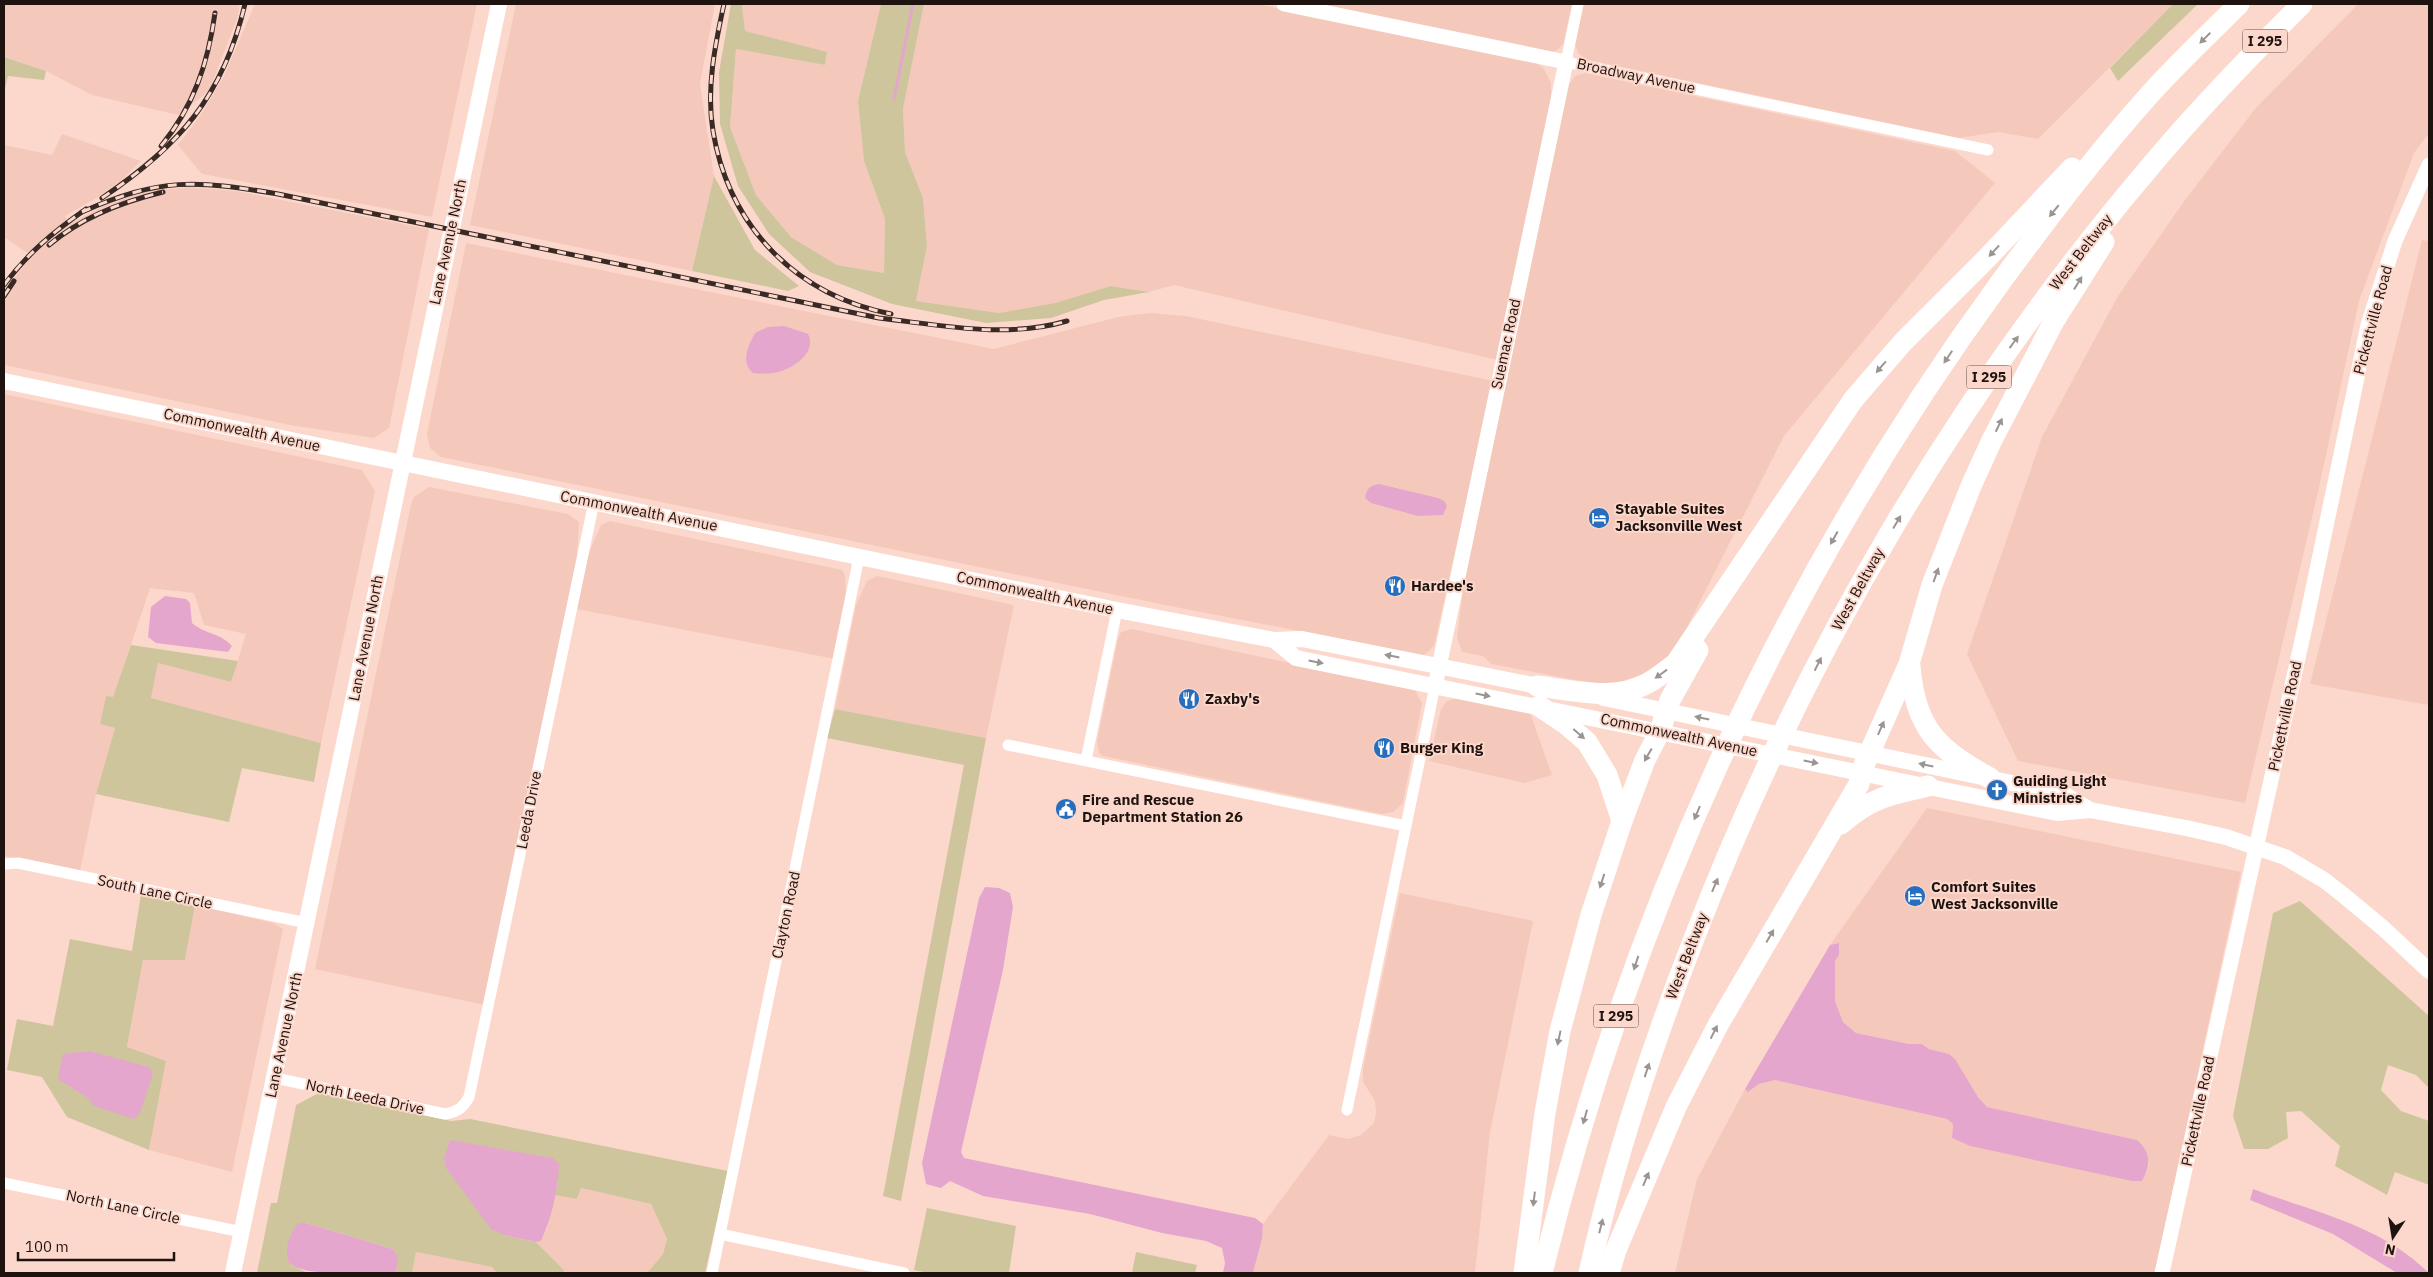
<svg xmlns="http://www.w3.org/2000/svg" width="2433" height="1277" viewBox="0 0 2433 1277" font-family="'IBM Plex Sans',sans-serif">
  <rect width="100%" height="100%" fill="#fcd8cc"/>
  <g fill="#f4c9bb">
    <polygon points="4,4 240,4 237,19 209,91 178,115 92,95 46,71 4,57"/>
    <polygon points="255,4 477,4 432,217 202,174 178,145 202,113 224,76"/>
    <polygon points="516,4 715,4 700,84 714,176 692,271 470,225"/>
    <polygon points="742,4 881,4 858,101 864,161 885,219 884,273 837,265 791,237 756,195 730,127 736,49 825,65 827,53 745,31"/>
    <polygon points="924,4 1257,4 1533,60 1544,69 1551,83 1551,102 1498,360 1174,285 1149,292 1111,286 1055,303 999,313 916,301 927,246 923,198 905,152 903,109"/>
    <polygon points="1307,4 1572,4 1563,44 1556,51 1547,53"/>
    <polygon points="1584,4 2173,4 2038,139 1998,132 1959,138 1588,60 1579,54 1575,45"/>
    <polygon points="2358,4 2429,4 2429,133 2414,153 2359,301 2318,492 2245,803 2018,761 1967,654 2042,437 2118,296 2185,200 2255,109"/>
    <polygon points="1585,73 1955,151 1995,183 1784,436 1689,623 1680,648 1662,667 1620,682 1597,684 1491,664 1483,656 1462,652 1457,637 1463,590 1567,87 1575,76"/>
    <polygon points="62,134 141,161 122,180 98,197 65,216 69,224 106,205 146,191 190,187 236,191 429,229 389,428 374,438 290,425 4,365 4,291 32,256 4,237 4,145 52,155"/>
    <polygon points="2422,240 2429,241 2429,705 2310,684"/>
    <polygon points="466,243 994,349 1118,317 1150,313 1186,316 1493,381 1434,646 1424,655 1180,608 441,457 430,448 427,434"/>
    <polygon points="4,394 362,470 375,491 321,743 151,698 158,663 231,682 246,634 204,625 194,593 150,588 113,698 106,697 100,724 115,728 96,794 80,871 4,856"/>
    <polygon points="429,487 568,514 579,522 576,572 485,1005 315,969 411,504 414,497"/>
    <polygon points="610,521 842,570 845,575 846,599 835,659 577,609 587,557 601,525"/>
    <polygon points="877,576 1014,605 986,738 835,709 856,605 867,581"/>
    <polygon points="1132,629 1415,690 1422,703 1421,709 1403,803 1393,812 1382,814 1103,756 1099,753 1097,742 1118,638 1121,632"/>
    <polygon points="1459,697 1530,713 1552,775 1524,783 1429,761 1441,709 1447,701"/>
    <polygon points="1927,808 2241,872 2155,1273 1675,1273 1697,1179 1745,1089 1748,1092 1759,1084 1775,1080 1947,1119 1953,1124 1952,1138 1970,1146 2142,1181 2147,1171 2149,1163 2137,1140 1987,1107 1978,1097 1949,1054 1929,1049 1922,1044 1909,1044 1856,1033 1843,1022 1835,1001 1835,961 1839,955 1839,943 1830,945"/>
    <polygon points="1400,893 1533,921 1490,1132 1475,1273 1253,1273 1262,1239 1263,1224 1329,1135 1348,1139 1361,1135 1374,1123 1376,1113 1375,1101 1363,1082 1363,1069"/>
    <polygon points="195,905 273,923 283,929 232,1172 149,1150 166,1061 127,1048 143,960 185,960"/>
    <polygon points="581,1188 651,1204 667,1239 663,1254 647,1273 563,1273 564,1270 536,1242 541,1241 547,1229 555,1195 577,1199"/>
    <polygon points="416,1252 492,1267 497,1273 412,1273"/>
  </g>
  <g fill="#cec59c">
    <polygon points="731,4 742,4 745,31 827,52 825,65 736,49 730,127 756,195 791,237 837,265 884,273 885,219 864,161 858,101 881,4 924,4 903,109 905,152 923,198 927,246 916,301 999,313 1055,303 1111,286 1149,292 1104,300 1051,318 986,323 892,304 810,272 769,234 738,186 720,124 719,72"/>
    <polygon points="2173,4 2198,4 2118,81 2110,68"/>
    <polygon points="4,57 46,71 44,80 8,76 4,93"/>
    <polygon points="714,176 755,250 799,286 788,291 692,271"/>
    <polygon points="131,645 238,661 231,682 158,663 151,698 321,743 314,782 242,768 229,822 96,794 115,728 100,724 106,696 113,697"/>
    <polygon points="835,709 986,738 901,1201 883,1196 964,765 827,738"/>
    <polygon points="141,894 195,905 185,960 143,960 127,1047 166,1061 149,1150 67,1117 42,1077 7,1070 17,1019 53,1026 70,939 132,951"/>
    <polygon points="2300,901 2429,1016 2429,1088 2416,1075 2388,1065 2381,1090 2401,1111 2429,1121 2429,1185 2395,1172 2387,1195 2335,1166 2340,1146 2301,1111 2286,1112 2288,1138 2268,1149 2244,1149 2233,1116 2273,913"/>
    <polygon points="319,1093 451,1121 470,1119 728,1171 705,1273 647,1273 663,1254 667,1239 651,1204 581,1188 577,1199 555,1195 558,1179 504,1235 536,1242 564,1270 563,1273 497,1273 492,1267 416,1252 412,1273 396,1273 397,1267 393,1249 306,1223 291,1265 308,1273 257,1273 271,1203 277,1203 296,1105"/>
    <polygon points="927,1208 1016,1226 1009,1273 929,1273 914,1270"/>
    <polygon points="1136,1252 1197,1265 1195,1273 1132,1273"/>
  </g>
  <g fill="#e5a6cd">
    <path d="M784,326L808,334C818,353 791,371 773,373C767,374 760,374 753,373C740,361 748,347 755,333L768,327Z"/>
    <path d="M1379,484L1438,498L1444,501L1447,506L1443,515L1418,516L1371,503L1365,498C1367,488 1370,485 1379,484Z"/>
    <path d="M165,596L186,599L190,603L192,623C204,634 221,633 232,646L228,652L156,643L148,637L151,607Z"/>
    <polygon points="985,887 999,888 1010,893 1013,907 1003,970 961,1152 964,1158 1255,1218 1263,1224 1262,1239 1253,1273 1223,1273 1225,1263 1222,1248 1206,1241 1162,1233 1090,1214 983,1196 950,1181 941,1188 926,1184 922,1163 979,898"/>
    <path d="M1839,943V955L1835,961V1001L1843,1022L1856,1033L1909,1044H1922L1929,1049L1949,1054L1955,1059L1978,1097L1987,1107L2137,1140C2151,1152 2151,1165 2142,1181H2132L1970,1146L1952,1138L1953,1124L1947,1119L1775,1080L1759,1084L1748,1092L1745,1089L1830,945Z"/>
    <polygon points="89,1051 149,1067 153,1073 140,1113 134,1119 94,1106 88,1098 58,1079 63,1054"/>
    <path d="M450,1140L553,1158L559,1164C558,1189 552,1218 541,1241L536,1242L504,1235L491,1229L446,1168L444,1158Z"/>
    <path d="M2253,1189C2316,1213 2379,1224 2429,1273H2397L2333,1234L2250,1200Z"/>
    <path d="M299,1223H306L393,1249L398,1258L396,1273C373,1273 308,1277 292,1265C287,1262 287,1257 287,1251C287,1241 292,1230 299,1223Z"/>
  </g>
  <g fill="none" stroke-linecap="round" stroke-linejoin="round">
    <polyline stroke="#e5a6cd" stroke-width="3" points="894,99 913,4"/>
    <g stroke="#fff" stroke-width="11">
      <polyline points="1578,4 1566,62 1988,150"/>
      <polyline points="1008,745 1406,826"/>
      <polyline points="1086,760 1117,610"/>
      <polyline points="4,864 18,863 307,923"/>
      <path d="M275,1078L445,1114C457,1112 463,1108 469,1097L594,502"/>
      <polyline points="1347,1110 1435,686"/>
      <polyline points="4,1183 242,1232"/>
      <polyline points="720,1234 904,1273"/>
      <polyline points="712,1273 859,557"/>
    </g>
    <g stroke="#fff" stroke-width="15">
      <polyline points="1284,4 1566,62 1435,686"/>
      <polyline points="2162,1273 2306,622 2368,325 2395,241 2429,165"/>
    </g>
    <g stroke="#fff" stroke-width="16">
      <polyline points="4,381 1117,610 1274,640 1302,639 1548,688"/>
      <polyline points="1274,640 1296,658 2057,813 2090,810 2186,828 2226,837 2285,857 2324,880 2342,894 2383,928 2429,971"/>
      <polyline points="1604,698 2064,794 2090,810"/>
      <polyline points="233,1273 499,4"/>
    </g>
    <g stroke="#fff" stroke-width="21">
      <path d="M1910,666C1915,728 1937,749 1990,778"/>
      <path d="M1537,686C1572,690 1615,702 1648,683C1657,678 1667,670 1676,663L1853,400L1903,342L1988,257L2072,168"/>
      <polyline points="1622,821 1645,760 1660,731 1670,700 1698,650"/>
      <path d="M1841,824C1870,798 1891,794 1928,786"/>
      <polyline points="1524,1273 1545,1113 1560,1031 1591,915 1622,821 1607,775 1587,742 1566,724 1539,706"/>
      <path d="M1542,1273C1629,916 1783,580 2000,283C2048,218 2097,153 2151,93C2179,62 2210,33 2239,4"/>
      <path d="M1589,1273C1614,1160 1651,1049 1693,941C1803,655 1960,388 2160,155C2205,102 2253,53 2302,4"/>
      <polyline points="1609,1273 1616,1250 1676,1107 1718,1025 1859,784 1861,772 1909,664 1932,585 1971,486 1992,440 2054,321 2104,242"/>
    </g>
    <g stroke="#392a25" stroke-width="5">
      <g id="rail">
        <path d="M724,4C715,45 706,89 713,131C729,227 796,295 891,314"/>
        <path d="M161,146C194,106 208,63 215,13"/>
        <path d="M102,198C179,146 223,97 245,4"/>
        <path d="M82,212C161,177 195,180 278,194L879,318C941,325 1005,339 1067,321"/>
        <path d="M49,245C82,217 121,202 163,192"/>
        <path d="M4,285C29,252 52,233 86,209"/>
        <polyline points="4,296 14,281"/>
      </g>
    </g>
    <use href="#rail" stroke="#fcd8cc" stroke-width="3" stroke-dasharray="9" stroke-linecap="butt"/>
  </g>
  <defs><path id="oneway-solid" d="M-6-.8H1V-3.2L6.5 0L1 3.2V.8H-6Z" transform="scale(1.25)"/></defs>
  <g fill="#9a9593">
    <use href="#oneway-solid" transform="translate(2205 38) rotate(135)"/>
    <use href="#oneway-solid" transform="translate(2054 211) rotate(129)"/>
    <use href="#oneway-solid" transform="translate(1994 251) rotate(133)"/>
    <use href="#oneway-solid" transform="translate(2078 283) rotate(-58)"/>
    <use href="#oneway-solid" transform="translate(2014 342) rotate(-54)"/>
    <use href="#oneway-solid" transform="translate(1948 357) rotate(124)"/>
    <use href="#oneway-solid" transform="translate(1881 367) rotate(131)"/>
    <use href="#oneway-solid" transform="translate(1999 425) rotate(-64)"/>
    <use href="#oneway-solid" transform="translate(1897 522) rotate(-59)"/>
    <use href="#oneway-solid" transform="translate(1834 538) rotate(119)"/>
    <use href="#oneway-solid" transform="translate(1936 575) rotate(-70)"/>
    <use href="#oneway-solid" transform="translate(1392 656) rotate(-169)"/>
    <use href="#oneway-solid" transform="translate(1316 662) rotate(11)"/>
    <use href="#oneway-solid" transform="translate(1818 664) rotate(-63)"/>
    <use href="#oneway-solid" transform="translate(1661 674) rotate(144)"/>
    <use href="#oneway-solid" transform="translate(1483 695) rotate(11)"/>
    <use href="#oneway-solid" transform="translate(1702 718) rotate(-168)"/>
    <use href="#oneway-solid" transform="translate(1881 728) rotate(-66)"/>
    <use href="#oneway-solid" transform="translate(1579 734) rotate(41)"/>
    <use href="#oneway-solid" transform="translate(1648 755) rotate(120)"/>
    <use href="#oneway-solid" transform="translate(1811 762) rotate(11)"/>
    <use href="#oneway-solid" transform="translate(1926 765) rotate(-168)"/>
    <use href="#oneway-solid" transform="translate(1697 813) rotate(113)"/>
    <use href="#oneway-solid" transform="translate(1602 881) rotate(108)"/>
    <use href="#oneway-solid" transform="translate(1715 885) rotate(-67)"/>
    <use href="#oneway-solid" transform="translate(1770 936) rotate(-60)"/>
    <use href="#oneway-solid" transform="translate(1636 963) rotate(108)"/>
    <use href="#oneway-solid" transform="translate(1714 1032) rotate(-63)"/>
    <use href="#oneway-solid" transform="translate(1559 1038) rotate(102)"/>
    <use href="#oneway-solid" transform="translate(1647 1070) rotate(-72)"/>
    <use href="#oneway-solid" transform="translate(1585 1117) rotate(106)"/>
    <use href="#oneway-solid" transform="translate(1646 1179) rotate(-67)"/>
    <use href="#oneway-solid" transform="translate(1534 1199) rotate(97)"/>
    <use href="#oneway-solid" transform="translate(1601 1226) rotate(-76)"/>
  </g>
  <defs>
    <g id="hotel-disc" transform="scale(1.125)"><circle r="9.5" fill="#276ebf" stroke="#fcd8cc"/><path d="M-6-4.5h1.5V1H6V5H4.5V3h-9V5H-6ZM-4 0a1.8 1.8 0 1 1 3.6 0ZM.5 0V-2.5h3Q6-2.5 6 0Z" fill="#fff"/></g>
    <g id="restaurant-disc" transform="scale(1.125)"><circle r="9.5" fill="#276ebf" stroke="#fcd8cc"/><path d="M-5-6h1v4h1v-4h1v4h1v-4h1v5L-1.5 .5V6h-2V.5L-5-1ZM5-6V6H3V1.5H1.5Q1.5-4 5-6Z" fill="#fff"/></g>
    <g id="church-disc" transform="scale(1.125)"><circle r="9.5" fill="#276ebf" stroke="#fcd8cc"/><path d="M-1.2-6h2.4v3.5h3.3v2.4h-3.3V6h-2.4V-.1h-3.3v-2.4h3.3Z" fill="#fff"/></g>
    <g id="civic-disc" transform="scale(1.125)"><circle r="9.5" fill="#276ebf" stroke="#fcd8cc"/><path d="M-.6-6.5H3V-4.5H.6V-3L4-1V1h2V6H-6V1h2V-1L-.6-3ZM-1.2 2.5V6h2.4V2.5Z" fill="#fff"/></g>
  </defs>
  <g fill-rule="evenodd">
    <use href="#hotel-disc" x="1599" y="518"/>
    <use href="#restaurant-disc" x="1395" y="586"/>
    <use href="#restaurant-disc" x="1189" y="699"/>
    <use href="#restaurant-disc" x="1384" y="748"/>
    <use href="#church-disc" x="1997" y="790"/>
    <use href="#civic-disc" x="1066" y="809"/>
    <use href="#hotel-disc" x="1915" y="896"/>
  </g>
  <g text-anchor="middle" stroke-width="4" stroke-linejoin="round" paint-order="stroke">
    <g fill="#fcd8cc" stroke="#614e48" stroke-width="1">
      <rect x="2242.5" y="29.5" width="45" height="23" rx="4"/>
      <rect x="1966.5" y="365.5" width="45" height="23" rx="4"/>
      <rect x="1593.5" y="1004.5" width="45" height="23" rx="4"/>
    </g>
    <g font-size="14" font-weight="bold" fill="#1f130f">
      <text x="2265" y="46">I 295</text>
      <text x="1989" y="382">I 295</text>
      <text x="1616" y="1021">I 295</text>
    </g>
    <g font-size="15" fill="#1f130f" stroke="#fcd8cc">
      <text transform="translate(1636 76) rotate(12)" y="5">Broadway Avenue</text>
      <text transform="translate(448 242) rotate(-78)" y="5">Lane Avenue North</text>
      <text transform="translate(2081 252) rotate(-52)" y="5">West Beltway</text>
      <text transform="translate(2373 320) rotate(-75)" y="5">Pickettville Road</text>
      <text transform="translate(1506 344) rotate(-78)" y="5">Suemac Road</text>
      <text transform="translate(242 430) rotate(12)" y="5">Commonwealth Avenue</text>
      <text transform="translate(639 511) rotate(11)" y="5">Commonwealth Avenue</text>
      <text transform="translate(1858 589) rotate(-61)" y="5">West Beltway</text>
      <text transform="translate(1035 593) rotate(12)" y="5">Commonwealth Avenue</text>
      <text transform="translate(366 638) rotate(-79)" y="5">Lane Avenue North</text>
      <text transform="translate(2285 716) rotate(-78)" y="5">Pickettville Road</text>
      <text transform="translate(1679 735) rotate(12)" y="5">Commonwealth Avenue</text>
      <text transform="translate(529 810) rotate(-79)" y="5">Leeda Drive</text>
      <text transform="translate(155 892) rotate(12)" y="5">South Lane Circle</text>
      <text transform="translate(786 915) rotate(-78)" y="5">Clayton Road</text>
      <text transform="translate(1687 956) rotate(-69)" y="5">West Beltway</text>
      <text transform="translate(284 1035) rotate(-78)" y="5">Lane Avenue North</text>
      <text transform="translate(365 1097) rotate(12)" y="5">North Leeda Drive</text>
      <text transform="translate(2198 1111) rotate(-78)" y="5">Pickettville Road</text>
      <text transform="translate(123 1207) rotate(12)" y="5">North Lane Circle</text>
    </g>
    <g font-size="15" font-weight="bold" fill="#1f130f" stroke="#fcd8cc" text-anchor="start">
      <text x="1615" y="514">Stayable Suites<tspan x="1615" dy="17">Jacksonville West</tspan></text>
      <text x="1411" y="591">Hardee's</text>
      <text x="1205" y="704">Zaxby's</text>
      <text x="1400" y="753">Burger King</text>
      <text x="2013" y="786">Guiding Light<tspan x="2013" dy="17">Ministries</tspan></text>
      <text x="1082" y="805">Fire and Rescue<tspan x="1082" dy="17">Department Station 26</tspan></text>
      <text x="1931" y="892">Comfort Suites<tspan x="1931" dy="17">West Jacksonville</tspan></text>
    </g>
  </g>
  <rect width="2433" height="1277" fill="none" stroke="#1f130f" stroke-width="10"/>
  <g transform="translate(2393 1237) rotate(192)" stroke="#fcd8cc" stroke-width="4" paint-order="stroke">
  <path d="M0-4L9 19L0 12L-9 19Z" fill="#1f130f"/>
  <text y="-8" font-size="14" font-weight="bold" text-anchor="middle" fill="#1f130f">N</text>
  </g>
  <path d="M18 1252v8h156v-8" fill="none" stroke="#1f130f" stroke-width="2.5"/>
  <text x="25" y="1252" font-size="15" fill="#1f130f" stroke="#fcd8cc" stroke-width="4" paint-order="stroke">100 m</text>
</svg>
